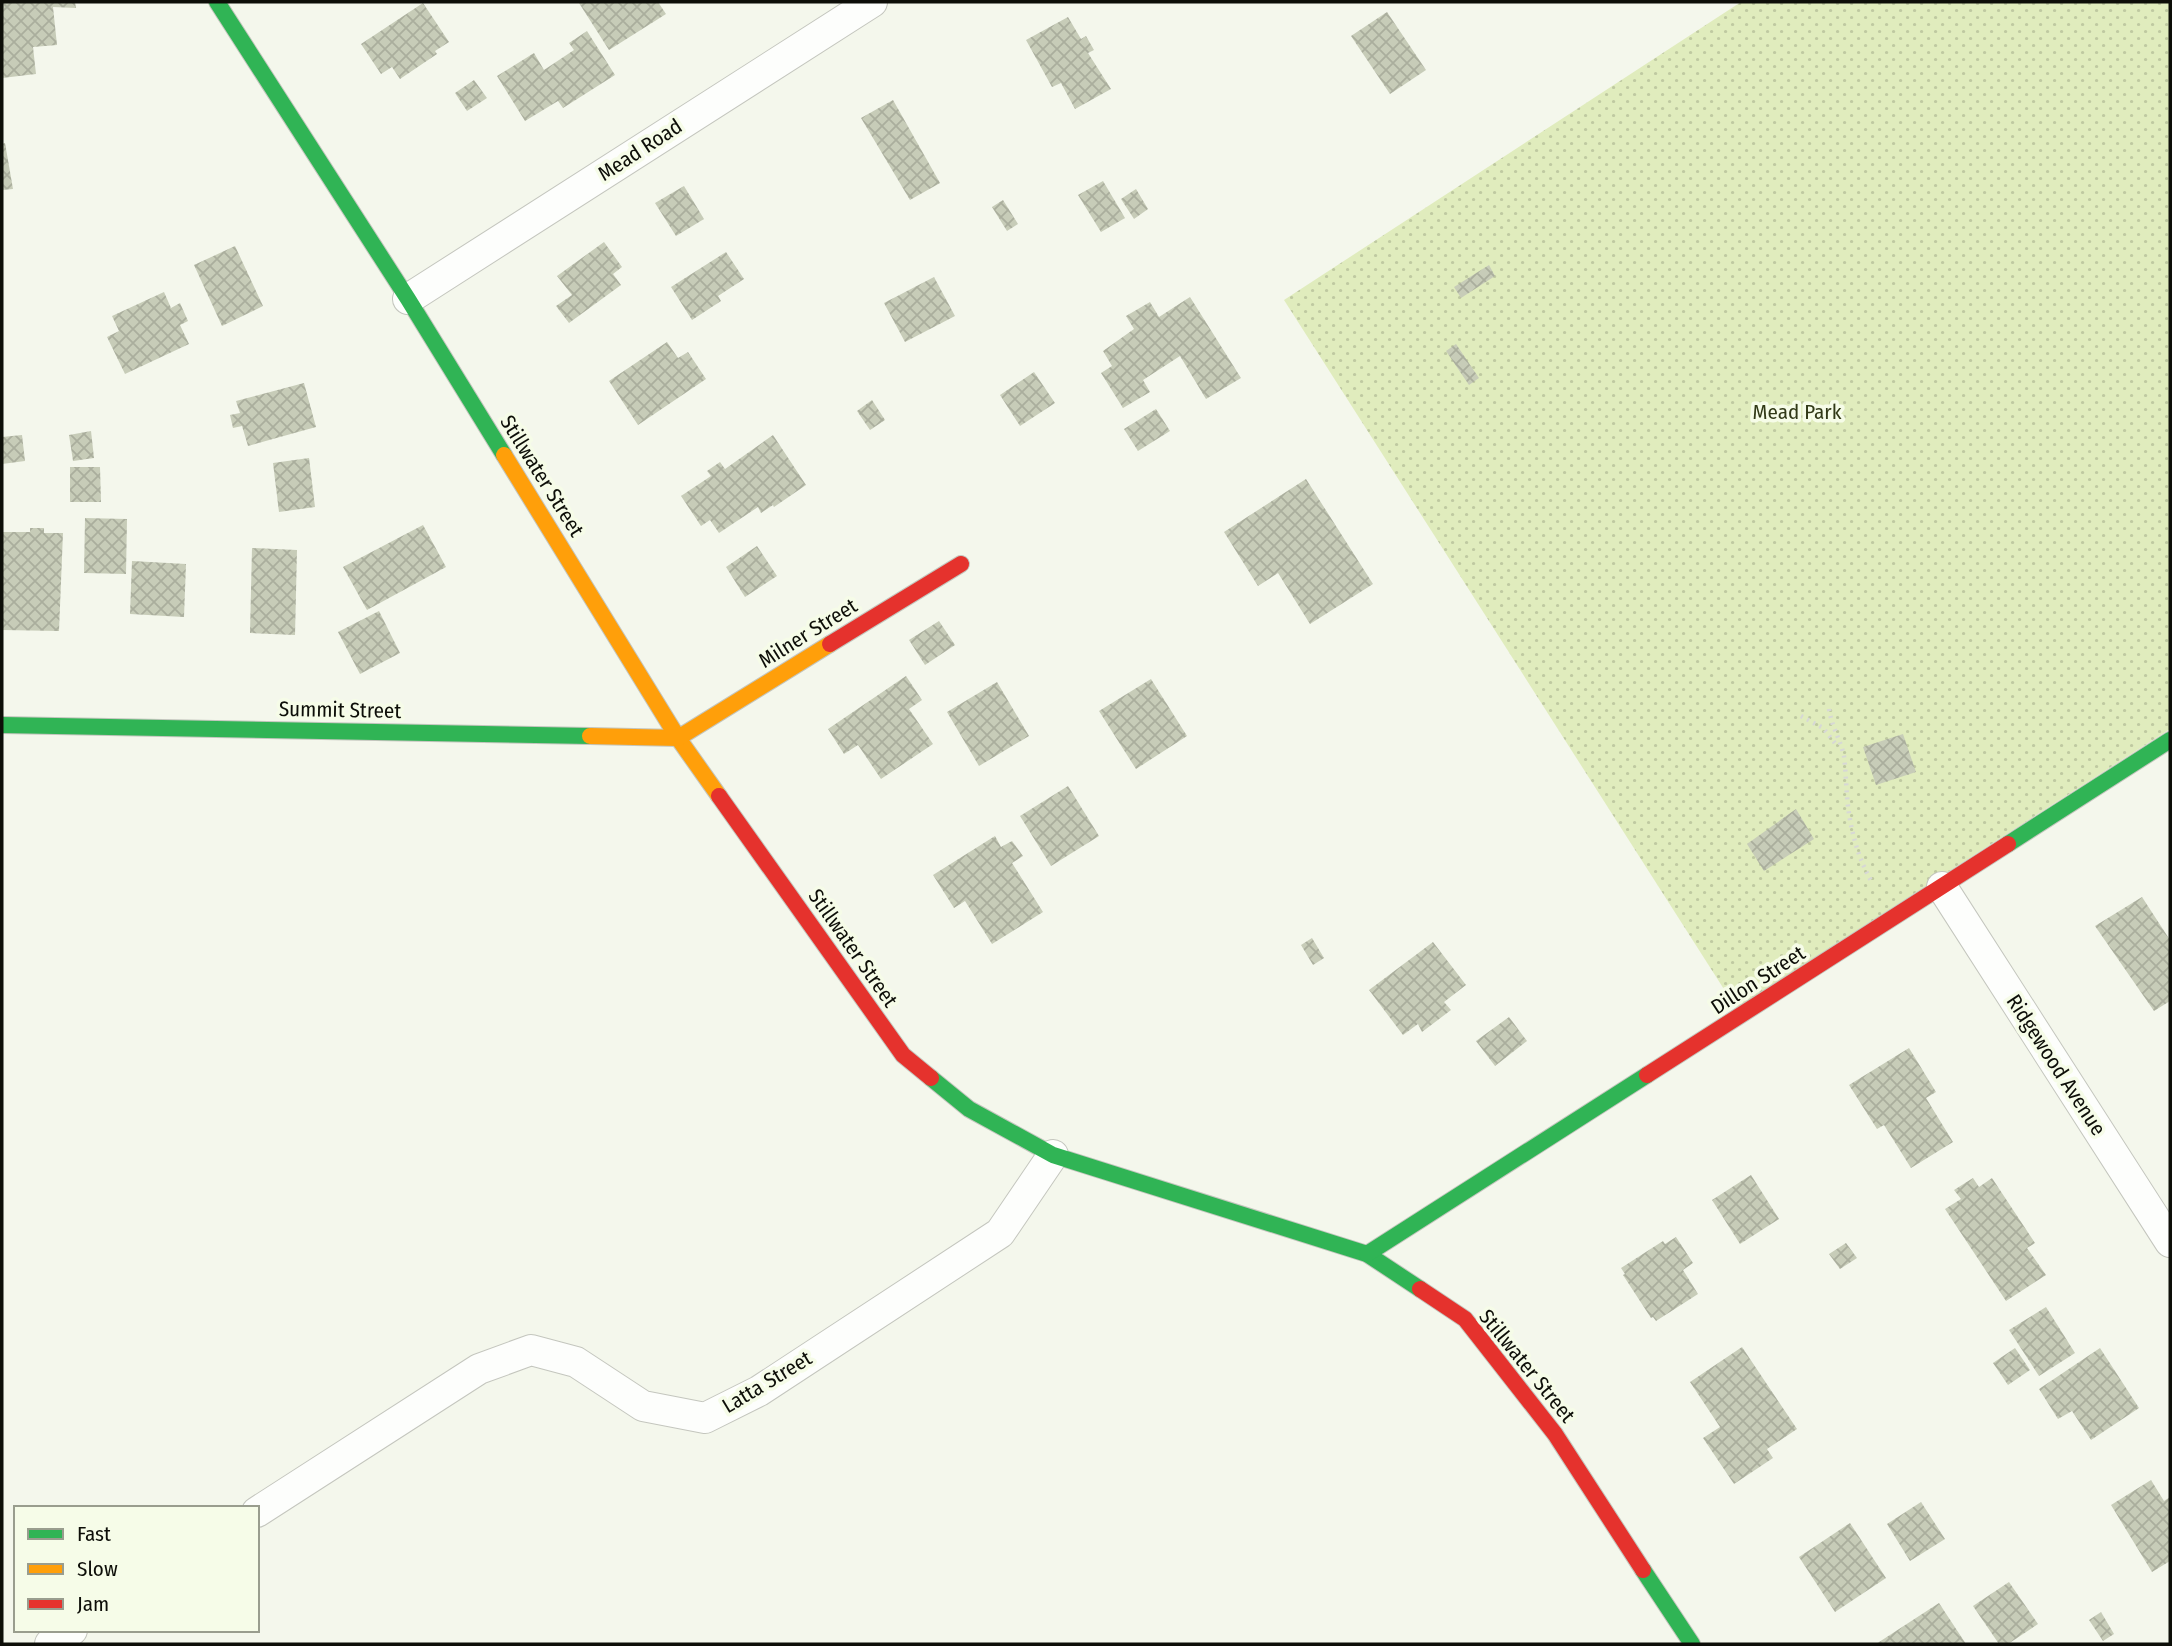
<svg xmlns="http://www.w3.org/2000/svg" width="2172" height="1646" viewBox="0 0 2172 1646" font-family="'Fira Sans Condensed',sans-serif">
  <defs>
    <pattern id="park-dots" width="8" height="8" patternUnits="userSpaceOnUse" patternTransform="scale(1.75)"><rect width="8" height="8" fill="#e0ecbd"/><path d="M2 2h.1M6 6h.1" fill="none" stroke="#bfc9a1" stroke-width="1.8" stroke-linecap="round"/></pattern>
    <pattern id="building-cross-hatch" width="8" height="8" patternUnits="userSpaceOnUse" patternTransform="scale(1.75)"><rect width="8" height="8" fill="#c7ccb8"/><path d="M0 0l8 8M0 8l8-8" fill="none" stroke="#aaae9d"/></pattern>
  </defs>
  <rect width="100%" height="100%" fill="#f4f7ec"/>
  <polygon fill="url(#park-dots)" points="1741,2 2170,2 2170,729 1736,1008 1284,300"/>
  <g fill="url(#building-cross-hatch)">
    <polygon points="2,2 75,2 76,8 53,7 57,45 33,47 36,74 2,78"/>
    <polygon points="582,2 658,2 666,14 609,50 579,3"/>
    <polygon points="423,3 449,42 435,51 437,54 400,79 392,67 381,74 361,44"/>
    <polygon points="1387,12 1426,70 1390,94 1351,36"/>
    <polygon points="1068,17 1081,39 1086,36 1094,50 1088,53 1111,89 1075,109 1061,83 1052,87 1026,40"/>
    <polygon points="587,31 615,75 563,108 558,101 525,121 497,76 534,53 544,70 574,50 569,43"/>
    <polygon points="474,80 487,98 467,111 455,93"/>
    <polygon points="893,100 940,183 910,200 861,118"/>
    <polygon points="5,143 13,189 2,190 2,144"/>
    <polygon points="1103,181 1125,218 1101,232 1078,195"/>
    <polygon points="684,186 704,219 676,236 655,203"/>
    <polygon points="1136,189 1148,209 1134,219 1121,199"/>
    <polygon points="1003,200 1018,224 1007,231 992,207"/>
    <polygon points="604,242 622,267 613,274 621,285 569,323 556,306 572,295 557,276"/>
    <polygon points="235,246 263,306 222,326 194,265"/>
    <polygon points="726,252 744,279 718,296 721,301 692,320 671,287"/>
    <polygon points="1489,265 1495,276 1461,298 1454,287"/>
    <polygon points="934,277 955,316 905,342 884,303"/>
    <polygon points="164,292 171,308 180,303 188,321 180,325 189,344 125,374 107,337 119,331 112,316"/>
    <polygon points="1190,297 1241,378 1206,399 1180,356 1143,380 1150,392 1123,408 1101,373 1112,366 1103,351 1134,329 1126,316 1150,302 1159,317"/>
    <polygon points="667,342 678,358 688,352 706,379 638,425 609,381"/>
    <polygon points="1456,344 1479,378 1469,385 1446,351"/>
    <polygon points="1034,372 1055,403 1020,426 1000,395"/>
    <polygon points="304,383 316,427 248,446 242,426 233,428 230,415 240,413 236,401"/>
    <polygon points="872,400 885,420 870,430 857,411"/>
    <polygon points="1156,409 1170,431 1138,451 1124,429"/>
    <polygon points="91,431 94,458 73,461 69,435"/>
    <polygon points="22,435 25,461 2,464 2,437"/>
    <polygon points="773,435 806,485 774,507 773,505 761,513 758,507 719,533 710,520 701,526 681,496 711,476 707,471 720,462 725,469"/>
    <polygon points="309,458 315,507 279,512 273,463"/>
    <polygon points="70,467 100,467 101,502 70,502"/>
    <polygon points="1306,479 1373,584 1310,624 1278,573 1258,586 1224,532"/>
    <polygon points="85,518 127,519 126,574 84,573"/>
    <polygon points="423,525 446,567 367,610 343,567"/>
    <polygon points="30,528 44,528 44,533 63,533 59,631 2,630 2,532 30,532"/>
    <polygon points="757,546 777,576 745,597 726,567"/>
    <polygon points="252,548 297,550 295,635 250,633"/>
    <polygon points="132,561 186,564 184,617 130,614"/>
    <polygon points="379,611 400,653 360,674 338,632"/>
    <polygon points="939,621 955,645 925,665 909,640"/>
    <polygon points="906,676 922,700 909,709 933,744 881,779 858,745 844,754 828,729"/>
    <polygon points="1151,679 1187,736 1136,769 1099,711"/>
    <polygon points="997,682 1029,736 979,766 947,712"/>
    <polygon points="1903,734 1916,772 1876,785 1863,747"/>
    <polygon points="1068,786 1099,836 1051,866 1020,816"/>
    <polygon points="1796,809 1814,839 1764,871 1747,844"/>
    <polygon points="995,836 1001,847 1012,841 1023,856 1012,863 1043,912 992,944 965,901 954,908 933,875"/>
    <polygon points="2142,897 2170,940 2170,1001 2154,1011 2095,926"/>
    <polygon points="1312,938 1324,958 1313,965 1301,945"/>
    <polygon points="1433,942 1466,985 1444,1002 1451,1010 1422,1032 1418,1024 1403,1035 1369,990"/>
    <polygon points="1509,1017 1527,1041 1495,1066 1476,1041"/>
    <polygon points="1909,1048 1936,1092 1926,1098 1953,1142 1911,1168 1884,1125 1877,1129 1849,1085"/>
    <polygon points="1751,1175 1779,1219 1740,1244 1712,1200"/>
    <polygon points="1973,1178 1979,1187 1992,1178 2035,1243 2027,1248 2046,1275 2006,1301 1945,1209 1961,1199 1954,1190"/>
    <polygon points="1676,1237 1693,1263 1683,1270 1698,1294 1656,1321 1653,1317 1651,1318 1623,1275 1625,1274 1621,1268 1663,1241 1665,1244"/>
    <polygon points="1846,1243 1857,1258 1840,1269 1829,1254"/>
    <polygon points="2046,1307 2075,1353 2039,1376 2009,1330"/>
    <polygon points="1742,1347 1797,1429 1767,1449 1773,1458 1734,1484 1703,1438 1720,1427 1690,1382"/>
    <polygon points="2015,1348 2030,1370 2008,1385 1993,1363"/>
    <polygon points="2100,1348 2139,1408 2091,1440 2072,1411 2058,1419 2039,1389"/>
    <polygon points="2151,1480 2164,1501 2170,1497 2170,1561 2152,1572 2111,1505"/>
    <polygon points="1921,1502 1945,1539 1910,1561 1887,1524"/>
    <polygon points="1850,1523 1886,1578 1835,1612 1799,1557"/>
    <polygon points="2009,1582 2038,1624 2008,1644 1999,1644 1973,1606"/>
    <polygon points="1939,1603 1966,1644 1876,1644"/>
    <polygon points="2101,1612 2114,1634 2103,1641 2089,1620"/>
  </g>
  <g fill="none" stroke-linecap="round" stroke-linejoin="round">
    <g stroke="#c4c6be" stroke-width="32">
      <g id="street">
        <polyline points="408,299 872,2"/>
        <polyline points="1942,887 2170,1242"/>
        <polyline points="257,1512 479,1369 531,1350 576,1362 643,1406 705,1418 759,1391 1000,1233 1053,1155"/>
        <polyline points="50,1644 72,1630"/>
      </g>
    </g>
    <g stroke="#c4c6be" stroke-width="18">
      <g id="fast">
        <polyline points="217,2 408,299 504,455"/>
        <polyline points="2,725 590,736"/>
        <polyline points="2008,844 2170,740"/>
        <polyline points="931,1078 969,1109 1053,1155 1367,1254 1420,1289"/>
        <polyline points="1367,1254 1647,1075"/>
        <polyline points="1643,1570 1692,1644"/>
      </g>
    </g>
    <g stroke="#c4c6be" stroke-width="18">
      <g id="slow">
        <polyline points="504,455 678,738 719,796"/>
        <polyline points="590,736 678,738 830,644"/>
      </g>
    </g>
    <g stroke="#c4c6be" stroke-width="18">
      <g id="jam">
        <polyline points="830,644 961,564"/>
        <polyline points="719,796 903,1055 931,1078"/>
        <polyline points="1647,1075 2008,844"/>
        <polyline points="1420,1289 1465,1319 1555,1434 1643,1570"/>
      </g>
    </g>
    <g stroke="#d7d8d5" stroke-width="4.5" stroke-dasharray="2 5" stroke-linecap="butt">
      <path d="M1829,709C1832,728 1841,741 1844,756C1846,773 1846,789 1848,806C1851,832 1859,861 1873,884"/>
      <polyline points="1801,716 1823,728 1838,747"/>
    </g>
    <use href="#street" stroke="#fdfefc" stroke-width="30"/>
    <use href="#fast" stroke="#30b455" stroke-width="16"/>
    <use href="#slow" stroke="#ff9f0a" stroke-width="16"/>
    <use href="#jam" stroke="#e5322d" stroke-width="16"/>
  </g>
  <g text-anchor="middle" stroke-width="7" stroke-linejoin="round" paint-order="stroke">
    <g font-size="21" fill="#0d0e08" stroke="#f6fce8">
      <text transform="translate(640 150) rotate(-33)" y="7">Mead Road</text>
      <text transform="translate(542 476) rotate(58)" y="7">Stillwater Street</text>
      <text transform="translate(808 633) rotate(-32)" y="7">Milner Street</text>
      <text transform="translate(340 710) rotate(1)" y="7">Summit Street</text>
      <text transform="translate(853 948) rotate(55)" y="7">Stillwater Street</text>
      <text transform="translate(1758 980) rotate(-33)" y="7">Dillon Street</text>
      <text transform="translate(2056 1065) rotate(57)" y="7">Ridgewood Avenue</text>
      <text transform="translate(1527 1366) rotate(51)" y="7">Stillwater Street</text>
      <text transform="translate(767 1382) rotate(-31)" y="7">Latta Street</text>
    </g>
    <g font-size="21" fill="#313917" stroke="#f6fce8">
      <text x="1797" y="419">Mead Park</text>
    </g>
  </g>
  <rect width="2172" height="1646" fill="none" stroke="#0d0e08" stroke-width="7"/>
  <rect x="14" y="1506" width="245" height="126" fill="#f6fce8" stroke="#999d8e" stroke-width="2"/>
  <rect x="28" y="1529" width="35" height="10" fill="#30b455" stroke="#999d8e" stroke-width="2"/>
  <text x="77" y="1541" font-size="21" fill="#0d0e08">Fast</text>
  <rect x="28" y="1564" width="35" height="10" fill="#ff9f0a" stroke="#999d8e" stroke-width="2"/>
  <text x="77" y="1576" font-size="21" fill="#0d0e08">Slow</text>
  <rect x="28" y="1599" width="35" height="10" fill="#e5322d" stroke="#999d8e" stroke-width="2"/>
  <text x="77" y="1611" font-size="21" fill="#0d0e08">Jam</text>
</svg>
